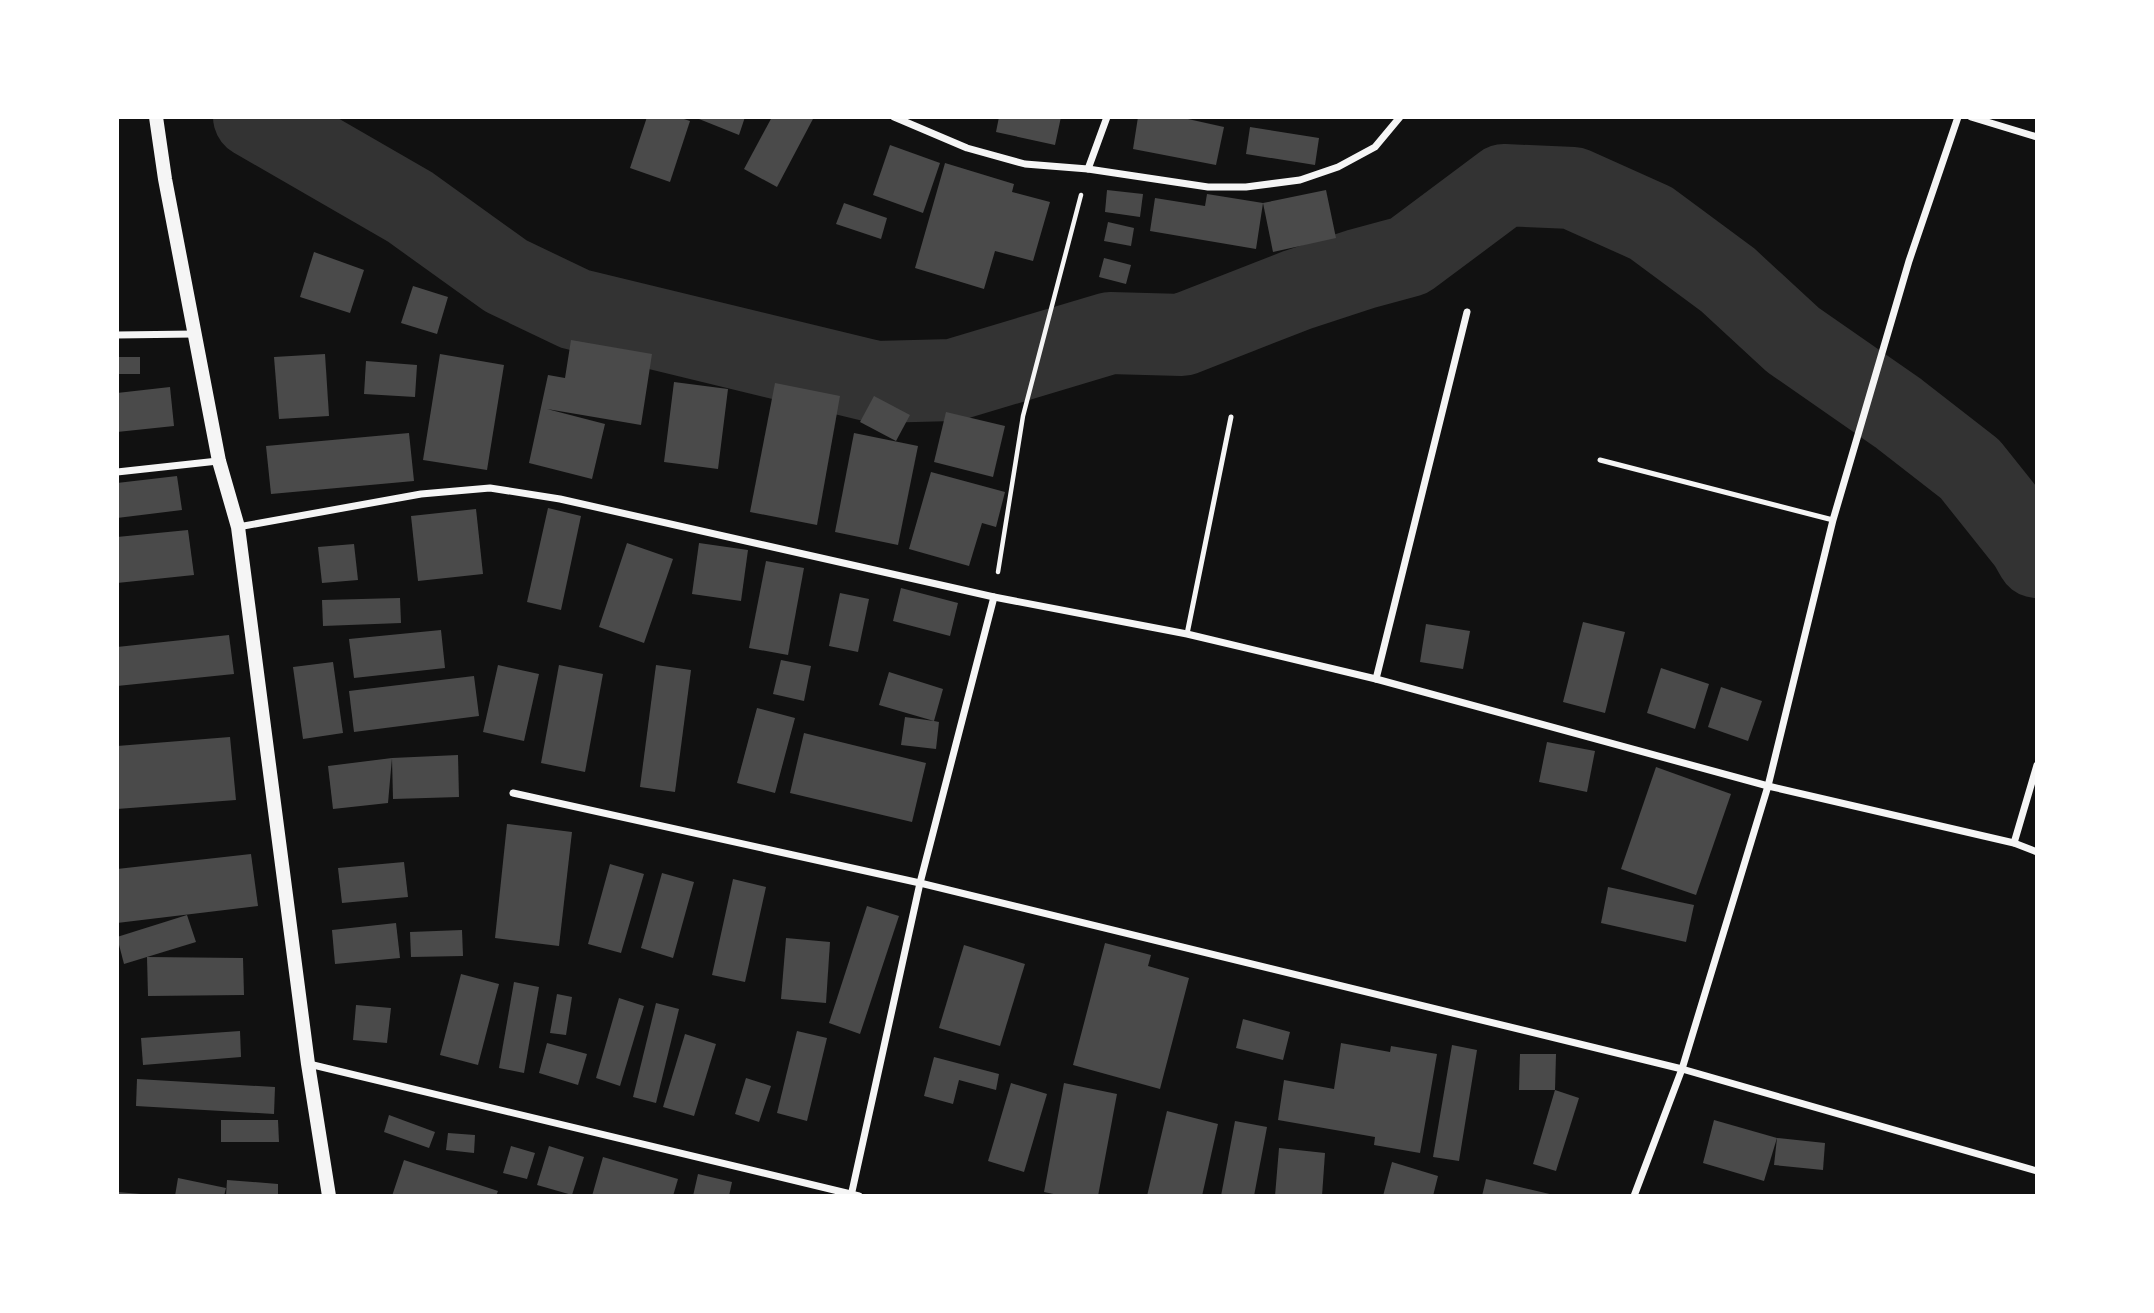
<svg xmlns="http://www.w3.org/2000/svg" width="2154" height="1313" viewBox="0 0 2154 1313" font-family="'Sofia Sans Condensed',sans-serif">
  <rect width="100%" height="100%" fill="#111"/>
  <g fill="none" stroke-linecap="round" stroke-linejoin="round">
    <polyline stroke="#333" stroke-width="82" points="254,117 410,207 506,276 575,309 876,382 953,380 1110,333 1182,335 1297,290 1361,269 1409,256 1504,185 1573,188 1651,223 1728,280 1793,340 1898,413 1970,469 2029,543 2037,557"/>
  </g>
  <g fill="#4a4a4a">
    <polygon points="647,117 678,117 690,121 670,182 630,168"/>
    <polygon points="700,117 745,117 739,135 699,119"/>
    <polygon points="772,117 814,117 777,187 744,169"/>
    <polygon points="999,117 1061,117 1055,145 996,132"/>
    <polygon points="1138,117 1179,117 1224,127 1216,165 1133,149"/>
    <polygon points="1250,127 1319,138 1315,165 1246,154"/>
    <polygon points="890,145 940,163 923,213 873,195"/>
    <polygon points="945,163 1014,184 1012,192 1050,202 1033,261 995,251 984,289 915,268"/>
    <polygon points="1107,190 1143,194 1140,217 1105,212"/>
    <polygon points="1326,190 1336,238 1273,252 1263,203"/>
    <polygon points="1207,194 1263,203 1256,249 1150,231 1155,198 1205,206"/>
    <polygon points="844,203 887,218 881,239 836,224"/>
    <polygon points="1108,222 1134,228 1131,246 1104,241"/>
    <polygon points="314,252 364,270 350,313 300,297"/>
    <polygon points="1104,258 1131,265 1126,284 1099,277"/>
    <polygon points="413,286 448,297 437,334 401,323"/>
    <polygon points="571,340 652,354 641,425 547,409 605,424 592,479 529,463 548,375 565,378"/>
    <polygon points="325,354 329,416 279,419 274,357"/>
    <polygon points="440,354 504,365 487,470 423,460"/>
    <rect x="117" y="357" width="23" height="17"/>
    <polygon points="366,361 417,365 415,397 364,394"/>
    <polygon points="674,382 728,389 718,469 664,462"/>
    <polygon points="775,383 840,396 817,525 750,512"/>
    <polygon points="170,387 174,426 117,432 117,393"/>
    <polygon points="874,396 910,415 896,441 860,422"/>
    <polygon points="946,412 1005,426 993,477 934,462"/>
    <polygon points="409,433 414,481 271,494 266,446"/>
    <polygon points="854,433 918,446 898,545 835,532"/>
    <polygon points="931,472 1005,492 996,527 982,523 969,566 909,549"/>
    <polygon points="177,476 182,510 117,518 117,483"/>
    <polygon points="548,508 581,516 561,610 527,602"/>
    <polygon points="476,509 483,574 418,581 411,516"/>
    <polygon points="188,530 194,575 117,583 117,537"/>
    <polygon points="627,543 673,559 644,643 599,627"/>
    <polygon points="699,543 748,550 741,601 692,594"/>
    <polygon points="354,544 358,580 322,583 318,547"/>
    <polygon points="766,561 804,568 788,655 749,648"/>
    <polygon points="901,588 958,603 950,636 893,621"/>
    <polygon points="840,593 869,599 858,652 829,646"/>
    <polygon points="400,598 401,623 323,626 322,600"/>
    <polygon points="1583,622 1625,632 1605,713 1563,702"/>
    <polygon points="1426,624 1470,631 1463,669 1420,662"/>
    <polygon points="441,630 445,668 354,678 349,639"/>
    <polygon points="229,635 234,674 117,686 117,647"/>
    <polygon points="781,660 811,666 804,701 773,694"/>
    <polygon points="333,662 343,733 303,739 293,667"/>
    <polygon points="498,665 539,674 524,741 483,732"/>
    <polygon points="559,665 603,674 585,772 541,763"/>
    <polygon points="656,665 691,670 675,792 640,787"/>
    <polygon points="1661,668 1709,684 1695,729 1647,713"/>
    <polygon points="889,672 943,689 934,721 939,722 936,749 901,745 905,717 934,721 879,705"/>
    <polygon points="474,676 479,716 354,732 349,691"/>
    <polygon points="1721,687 1762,701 1748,741 1708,727"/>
    <polygon points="757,708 795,718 775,793 737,783"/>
    <polygon points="804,733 926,763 912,822 790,793"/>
    <polygon points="230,737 236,800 117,809 117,746"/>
    <polygon points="1547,742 1595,751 1587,792 1539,782"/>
    <polygon points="458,755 459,797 393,799 392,758"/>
    <polygon points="392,758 388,803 333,809 328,766"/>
    <polygon points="1656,767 1731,794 1696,895 1621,869"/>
    <polygon points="507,824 572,832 559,946 495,938"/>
    <polygon points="251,854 258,906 117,923 117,869"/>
    <polygon points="404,862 408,897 342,903 338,868"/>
    <polygon points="610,864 644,874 621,953 588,944"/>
    <polygon points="662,873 694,882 673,958 641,948"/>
    <polygon points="733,879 766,887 745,982 712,975"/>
    <polygon points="1608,887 1694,905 1686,942 1601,923"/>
    <polygon points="867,906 899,916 860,1034 829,1023"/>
    <polygon points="187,915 196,942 124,964 117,937"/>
    <polygon points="396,923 400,958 335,964 332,930"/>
    <polygon points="462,930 463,956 411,957 410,932"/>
    <polygon points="786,938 830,942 826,1003 781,999"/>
    <polygon points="1105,943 1151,955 1148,966 1189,978 1160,1089 1073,1065"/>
    <polygon points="964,945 1025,964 1000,1046 939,1028"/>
    <polygon points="147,957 243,958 244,995 148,996"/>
    <polygon points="461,974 499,984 478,1065 440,1055"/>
    <polygon points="514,982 539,987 524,1073 499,1068"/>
    <polygon points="557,994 572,997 566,1035 550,1033"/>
    <polygon points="619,998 644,1006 620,1086 596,1078"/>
    <polygon points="656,1003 679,1009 656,1103 633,1097"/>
    <polygon points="356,1005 391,1008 387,1043 353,1040"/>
    <polygon points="1243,1019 1290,1032 1283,1060 1236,1048"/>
    <polygon points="240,1031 241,1057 143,1065 141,1038"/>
    <polygon points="797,1031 827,1038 807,1121 777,1113"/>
    <polygon points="685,1034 716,1044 694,1116 663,1107"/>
    <polygon points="547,1043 587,1054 578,1085 539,1073"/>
    <polygon points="1341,1043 1390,1052 1391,1046 1437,1054 1420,1153 1374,1145 1375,1137 1278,1120 1284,1080 1334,1089"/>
    <polygon points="1452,1045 1477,1050 1459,1161 1433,1157"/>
    <polygon points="1520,1054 1556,1054 1555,1090 1519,1090"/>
    <polygon points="934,1057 999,1074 996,1090 959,1080 953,1104 924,1096"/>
    <polygon points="746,1078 771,1086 759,1122 735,1114"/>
    <polygon points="137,1079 275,1087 274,1114 136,1106"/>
    <polygon points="1011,1083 1047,1094 1024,1172 988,1161"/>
    <polygon points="1064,1083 1117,1094 1098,1196 1063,1196 1044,1192"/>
    <polygon points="1555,1090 1579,1098 1556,1171 1533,1164"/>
    <polygon points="1167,1111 1218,1124 1202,1196 1147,1196"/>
    <polygon points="389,1115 435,1132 429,1148 384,1132"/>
    <polygon points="221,1120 278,1120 279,1142 221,1142"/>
    <polygon points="1714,1120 1777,1138 1764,1181 1703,1163"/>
    <polygon points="1235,1121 1267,1127 1254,1196 1221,1196"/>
    <polygon points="448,1133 475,1135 474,1153 446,1150"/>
    <polygon points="1777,1138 1825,1143 1823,1170 1774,1165"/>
    <polygon points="511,1146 535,1153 527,1179 503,1173"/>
    <polygon points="549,1146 584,1157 572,1195 537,1185"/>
    <polygon points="1279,1148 1325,1153 1322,1196 1275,1196"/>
    <polygon points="603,1157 678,1179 673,1196 592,1196"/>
    <polygon points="404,1160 498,1191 496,1196 392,1196"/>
    <polygon points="1392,1162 1438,1176 1433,1196 1383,1196"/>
    <polygon points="698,1174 732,1182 729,1196 693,1196"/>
    <polygon points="178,1178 226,1188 224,1196 175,1196"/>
    <polygon points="1486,1179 1554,1195 1553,1196 1482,1196"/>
    <polygon points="227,1180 278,1184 278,1196 226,1196"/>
    <polygon points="117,1192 141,1194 141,1196 117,1196"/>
  </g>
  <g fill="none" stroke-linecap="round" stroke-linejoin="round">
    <polyline stroke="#f5f5f5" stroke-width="4.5" points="998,572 1023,416 1081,195"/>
    <g stroke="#f5f5f5" stroke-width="5">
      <polyline points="1600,460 1833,520"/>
      <polyline points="1187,634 1231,417"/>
    </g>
    <g stroke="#f5f5f5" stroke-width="7">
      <polyline points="894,117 967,148 1025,164 1088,169 1208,187 1246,187 1300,180 1338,167 1375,147 1400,117"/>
      <polyline points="1971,117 2037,137"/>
      <polyline points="1088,169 1107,117"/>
      <polyline points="117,335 194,334"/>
      <polyline points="117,472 218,461"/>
      <polyline points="238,527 421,494 490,488 560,499 994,597 1187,634 1376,679 1768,786 2014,843 2037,852"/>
      <polyline points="1376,679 1467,312"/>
      <polyline points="513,793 920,883 1682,1069 2037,1171"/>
      <polyline points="2014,843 2037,765"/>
      <polyline points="309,1064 859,1196"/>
      <polyline points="851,1196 920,883 994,597"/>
      <polyline points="1634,1196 1682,1069 1768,786 1833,520 1909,261 1958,117"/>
    </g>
    <polyline stroke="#f5f5f5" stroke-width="14" points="156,117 165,179 219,461 238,527 308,1064 329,1196"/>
  </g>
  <rect width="2154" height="1313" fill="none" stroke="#ffffff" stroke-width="238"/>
</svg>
